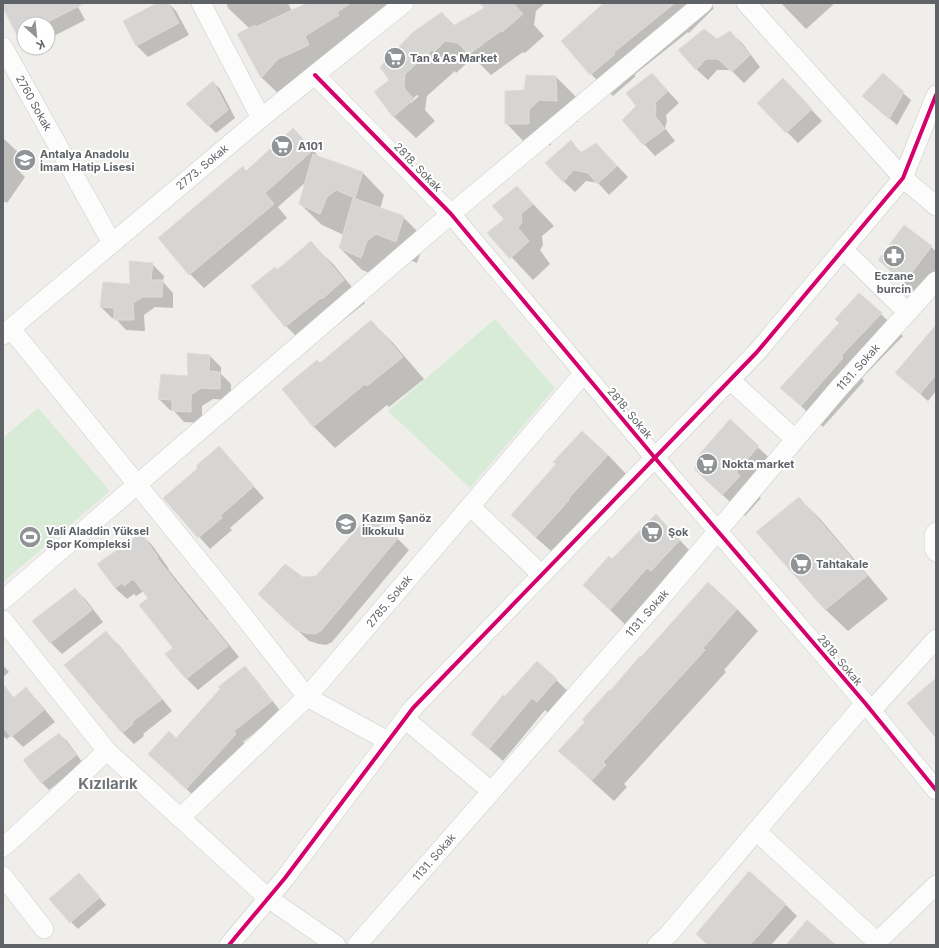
<svg xmlns="http://www.w3.org/2000/svg" width="939" height="948" viewBox="0 0 939 948" font-family="Inter,sans-serif">
  <rect width="100%" height="100%" fill="#efeeea"/>
  <g fill="#d8ebd6">
    <polygon points="495,319 555,388 470,488 388,411"/>
    <polygon points="38,408 110,491 3,582 3,438"/>
  </g>
  <g fill="#0003" fill-rule="evenodd">
    <polygon points="9,3 76,3 85,20 48,39 48,24 24,24 24,42"/>
    <polygon points="159,3 168,3 176,11 189,35 148,57 137,46"/>
    <polygon points="226,3 288,3 292,11 306,4 305,3 400,3 284,99 262,78 239,34 250,29 229,9"/>
    <path d="M489,3H545L536,11L534,25L544,36L525,53L523,52L491,75L480,64L467,63L456,73L455,71L427,96L425,110L435,121L416,138L394,117L375,92L390,80L442,13L455,26L486,9ZM482,44V45L465,57L464,56ZM417,95L419,96L411,103L409,102Z"/>
    <polygon points="602,3 709,3 714,8 689,33 688,32 634,75 636,76 613,96 591,74 562,41 603,5"/>
    <polygon points="781,3 835,3 806,29"/>
    <polygon points="730,32 742,43 760,67 744,83 731,70 717,70 708,80 696,69 716,41"/>
    <polygon points="652,74 679,103 666,115 667,121 665,128 675,141 655,156 644,144 638,106"/>
    <polygon points="556,77 578,99 578,122 561,121 551,132 551,145 527,145 506,123 525,91"/>
    <polygon points="213,82 220,89 235,118 216,133 187,104"/>
    <polygon points="794,91 822,121 798,143 758,103"/>
    <polygon points="903,93 911,100 897,125 864,96"/>
    <polygon points="3,138 21,155 17,160 20,163 16,168 25,177 7,203 3,201"/>
    <polygon points="570,141 582,153 607,155 628,177 609,195 598,183 586,181 575,192 563,181"/>
    <polygon points="307,143 320,158 363,173 384,195 380,209 403,217 425,239 417,263 398,255 383,279 362,270 340,248 344,235 322,225 300,204 306,182 278,207 287,218 204,288 190,274 160,238 247,172"/>
    <polygon points="517,187 554,226 542,236 543,245 540,250 550,264 533,280 489,233 505,220"/>
    <polygon points="311,243 333,264 365,303 308,348 286,326 277,271"/>
    <polygon points="931,247 936,251 936,290 927,302 901,281 879,260"/>
    <polygon points="152,264 164,276 163,282 173,293 173,308 155,307 144,315 145,331 126,330 115,318 112,318 101,307 131,286"/>
    <polygon points="881,314 903,336 862,378 864,381 823,427 782,388"/>
    <polygon points="371,321 393,343 424,379 389,407 387,405 335,448 313,426 320,364"/>
    <polygon points="936,326 936,391 928,401 896,373"/>
    <polygon points="210,356 221,367 221,374 231,384 231,400 213,399 202,406 202,423 184,422 173,410 170,410 159,399 189,377"/>
    <polygon points="730,421 780,468 757,494 761,498 745,516 696,470"/>
    <polygon points="219,447 264,498 230,528 232,530 210,549 165,498 199,468"/>
    <polygon points="608,455 629,477 559,558 534,536 513,515 557,464"/>
    <polygon points="799,498 821,520 888,599 848,631 826,610 757,532"/>
    <polygon points="141,534 152,545 169,569 168,569 239,657 198,690 187,679 167,654 174,648 149,598 144,591 136,596 134,594 127,599 115,588 98,564"/>
    <polygon points="677,537 701,563 632,631 584,585 612,561"/>
    <polygon points="397,538 409,550 332,642 326,645 319,644 309,641 271,605 302,578 316,577"/>
    <polygon points="75,589 86,600 103,622 62,654 51,643 34,621"/>
    <polygon points="737,609 758,631 724,670 726,672 624,784 627,787 614,801 582,772 560,751 641,658"/>
    <polygon points="106,633 118,644 172,711 143,734 144,736 134,744 123,733 66,665"/>
    <polygon points="537,662 570,693 550,715 545,710 503,761 472,734"/>
    <polygon points="3,665 9,672 3,677"/>
    <polygon points="245,668 255,678 281,712 243,742 246,745 197,799 149,754 176,739"/>
    <polygon points="3,684 14,698 26,689 37,700 55,722 23,747 11,735 7,739 3,736"/>
    <polygon points="59,734 67,741 83,763 49,790 41,782"/>
    <polygon points="86,882 106,905 78,929 71,922"/>
    <polygon points="785,904 797,916 771,945 708,945 697,934"/>
  </g>
  <g fill="#d6d5d3" stroke="#deddd9">
    <polygon points="3,3 85,3 44,24 24,24 24,49 3,8"/>
    <polygon points="157,3 168,3 179,23 136,46 123,21"/>
    <polygon points="307,3 351,3 337,12 339,15 305,36 309,45 278,59 261,78 237,34 255,25 256,27"/>
    <polygon points="480,3 513,3 523,14 502,32 501,31 468,54 458,43 445,41 434,52 432,50 405,74 404,88 414,99 393,117 374,92 389,80 380,67 412,33 442,12 453,26 484,8"/>
    <polygon points="604,3 675,3 613,53 615,54 590,75 561,41"/>
    <polygon points="704,29 717,39 730,31 750,55 732,72 718,59 706,59 696,70 678,50"/>
    <polygon points="652,73 668,91 655,103 656,109 655,116 665,129 643,145 622,120 636,106 626,93"/>
    <polygon points="883,73 904,92 889,119 862,96"/>
    <polygon points="526,75 556,76 557,101 539,100 529,110 529,124 505,124 505,91 524,90"/>
    <polygon points="783,78 812,109 786,133 757,103"/>
    <polygon points="213,81 228,110 208,126 186,104"/>
    <polygon points="293,128 313,150 265,193 274,204 189,275 158,238 243,166 246,171"/>
    <polygon points="571,140 580,153 596,143 617,166 597,184 588,173 574,170 563,182 545,163"/>
    <polygon points="313,154 363,172 355,198 336,190 327,197 320,214 299,204"/>
    <polygon points="517,186 533,204 521,214 522,222 518,228 529,241 510,259 487,233 504,219 492,206"/>
    <polygon points="353,198 404,216 396,242 376,234 367,241 361,258 339,248"/>
    <polygon points="904,225 932,246 905,281 878,260"/>
    <polygon points="311,241 344,280 322,299 321,298 285,327 251,286 275,267 277,270"/>
    <polygon points="129,261 153,263 151,280 163,280 162,297 143,297 133,303 134,320 114,320 114,308 100,307 103,282 130,284"/>
    <polygon points="859,293 882,313 841,356 843,358 801,406 780,388 839,323 835,319"/>
    <polygon points="371,320 403,357 367,386 365,384 313,427 282,389 317,360 320,363"/>
    <polygon points="936,325 936,375 920,394 895,373"/>
    <polygon points="187,353 210,355 209,371 220,372 220,389 201,388 191,395 191,412 172,411 172,400 158,399 161,374 188,376"/>
    <polygon points="730,419 759,446 736,472 740,476 722,495 695,470 698,456"/>
    <polygon points="582,431 608,455 568,499 569,500 536,537 511,515 556,464 553,462"/>
    <polygon points="219,446 254,486 220,516 222,518 198,538 163,498 198,468 196,466"/>
    <polygon points="799,497 867,576 825,610 756,532"/>
    <polygon points="371,513 398,538 321,631 315,634 306,633 296,630 258,594 285,564 303,577 316,576"/>
    <polygon points="656,514 680,540 651,571 647,568 610,610 583,585 609,556 612,559"/>
    <polygon points="141,533 158,557 157,558 207,621 208,620 228,646 186,679 165,654 173,648 139,605 148,598 133,579 124,586 122,583 115,588 97,564"/>
    <polygon points="708,582 737,609 703,648 705,650 603,762 606,765 592,780 558,751 585,722 582,720 609,690 610,691 640,656 641,657"/>
    <polygon points="75,588 92,610 50,643 32,621"/>
    <polygon points="106,631 162,699 132,722 133,724 122,733 64,665"/>
    <polygon points="537,661 557,679 537,702 532,698 489,749 471,734 503,695 505,696"/>
    <polygon points="245,666 272,701 234,731 236,734 186,789 148,754 169,731 176,738 220,689 218,687"/>
    <polygon points="936,678 936,738 907,703"/>
    <polygon points="3,685 13,698 26,687 44,710 11,737 3,727"/>
    <polygon points="59,733 76,755 41,783 23,760"/>
    <polygon points="749,871 786,904 750,945 708,945 696,934"/>
    <polygon points="79,873 100,897 70,923 49,899"/>
    <polygon points="807,920 836,945 786,945"/>
  </g>
  <g fill="none" stroke-linecap="round" stroke-linejoin="round">
    <g stroke="#cbcccc" stroke-width="20">
      <g id="street">
        <polyline points="201,3 261,118"/>
        <polyline points="746,3 903,178 936,206"/>
        <polyline points="3,47 112,243"/>
        <polyline points="315,75 451,214 655,458 865,703 936,790"/>
        <polyline points="843,249 907,312"/>
        <polyline points="11,329 231,600 307,697 388,741"/>
        <polyline points="3,335 261,118 404,3"/>
        <polyline points="730,380 795,439"/>
        <polyline points="470,506 542,575"/>
        <polyline points="936,532 934,535 934,548 936,552"/>
        <polyline points="3,600 451,214 703,3"/>
        <polyline points="3,620 107,751 268,898 336,945"/>
        <polyline points="871,711 936,639"/>
        <polyline points="405,719 491,791"/>
        <polyline points="180,818 307,697 584,373"/>
        <polyline points="756,831 877,942 877,945"/>
        <polyline points="3,847 18,834 107,751"/>
        <polyline points="3,876 44,929"/>
        <polyline points="877,942 936,885"/>
        <polyline points="229,945 285,878 413,708 757,352 903,178 936,95"/>
        <polyline points="357,945 659,600 839,388 936,281"/>
        <polyline points="657,945 668,935 865,703"/>
      </g>
    </g>
    <use href="#street" stroke="#fdfcfc" stroke-width="19"/>
    <g stroke="#fff" stroke-width="6">
      <g id="cycleway">
        <polyline points="315,75 451,214 655,458 865,703 936,790"/>
        <polyline points="229,945 285,878 413,708 757,352 903,178 936,95"/>
      </g>
    </g>
    <use href="#cycleway" stroke="#d6006c" stroke-width="4"/>
  </g>
  <defs>
    <g id="supermarket-disc" transform="scale(1.15)"><circle r="9.5" fill="#919496" stroke="#fff"/><path d="M-6-5.5h2.5l.6 2H6L4.5 2H-2.5L-4.4-4H-6ZM-1.5 3.2a1.3 1.3 0 1 0 .1 0ZM3 3.2a1.3 1.3 0 1 0 .1 0Z" fill="#fff"/></g>
    <g id="school-disc" transform="scale(1.15)"><circle r="9.5" fill="#919496" stroke="#fff"/><path d="M0-5L7-2L0 1L-7-2ZM-4 1L0 2.5L4 1V4Q0 6-4 4Z" fill="#fff"/></g>
    <g id="pharmacy-disc" transform="scale(1.15)"><circle r="9.5" fill="#919496" stroke="#fff"/><path d="M-2-6h4v4h4v4h-4v4h-4v-4h-4v-4h4Z" fill="#fff"/></g>
    <g id="stadium-disc" transform="scale(1.15)"><circle r="9.5" fill="#919496" stroke="#fff"/><path d="M0-5a6.5 5 0 1 0 0 10a6.5 5 0 1 0 0-10ZM-3.5-1.8h7v3.6h-7Z" fill="#fff"/></g>
  </defs>
  <g fill-rule="evenodd">
    <use href="#supermarket-disc" x="395" y="58"/>
    <use href="#supermarket-disc" x="282" y="146"/>
    <use href="#school-disc" x="25" y="160"/>
    <use href="#pharmacy-disc" x="894" y="256"/>
    <use href="#supermarket-disc" x="707" y="464"/>
    <use href="#school-disc" x="346" y="524"/>
    <use href="#supermarket-disc" x="652" y="532"/>
    <use href="#stadium-disc" x="30" y="537"/>
    <use href="#supermarket-disc" x="801" y="564"/>
  </g>
  <g text-anchor="middle" stroke-width="4" stroke-linejoin="round" paint-order="stroke">
    <g font-size="11" font-weight="bold" fill="#5f6368" stroke="#fff" text-anchor="start">
      <text x="410" y="62">Tan &amp; As Market</text>
      <text x="298" y="150">A101</text>
      <text x="40" y="158">Antalya Anadolu<tspan x="40" dy="13">İmam Hatip Lisesi</tspan></text>
      <text x="894" y="280" text-anchor="middle">Eczane<tspan x="894" dy="13">burcin</tspan></text>
      <text x="722" y="468">Nokta market</text>
      <text x="362" y="522">Kazım Şanöz<tspan x="362" dy="13">İlkokulu</tspan></text>
      <text x="46" y="535">Vali Aladdin Yüksel<tspan x="46" dy="13">Spor Kompleksi</tspan></text>
      <text x="668" y="536">Şok</text>
      <text x="816" y="568">Tahtakale</text>
    </g>
    <g font-size="11" fill="#5f6368" stroke="#fff">
      <text transform="translate(34 103) rotate(61)" y="4">2760 Sokak</text>
      <text transform="translate(202 167) rotate(-40)" y="4">2773. Sokak</text>
      <text transform="translate(418 167) rotate(46)" y="4">2818. Sokak</text>
      <text transform="translate(858 367) rotate(-48)" y="4">1131. Sokak</text>
      <text transform="translate(630 413) rotate(50)" y="4">2818. Sokak</text>
      <text transform="translate(389 601) rotate(-50)" y="4">2785. Sokak</text>
      <text transform="translate(647 613) rotate(-49)" y="4">1131. Sokak</text>
      <text transform="translate(840 660) rotate(50)" y="4">2818. Sokak</text>
      <text transform="translate(434 857) rotate(-49)" y="4">1131. Sokak</text>
    </g>
    <g font-size="15" font-weight="bold" fill="#70757a" stroke="#fff">
      <text x="108" y="789">Kızılarık</text>
    </g>
  </g>
  <rect width="939" height="948" fill="none" stroke="#5f6368" stroke-width="8"/>
  <g transform="translate(36 36) rotate(153)"><circle r="19" fill="#ffffff" stroke="#bfc1c3"/>
  <path d="M0-3L7 15L0 10L-7 15Z" fill="#919496"/>
  <text y="-6" font-size="11" font-weight="bold" text-anchor="middle" fill="#5f6368">K</text>
  </g>
</svg>
